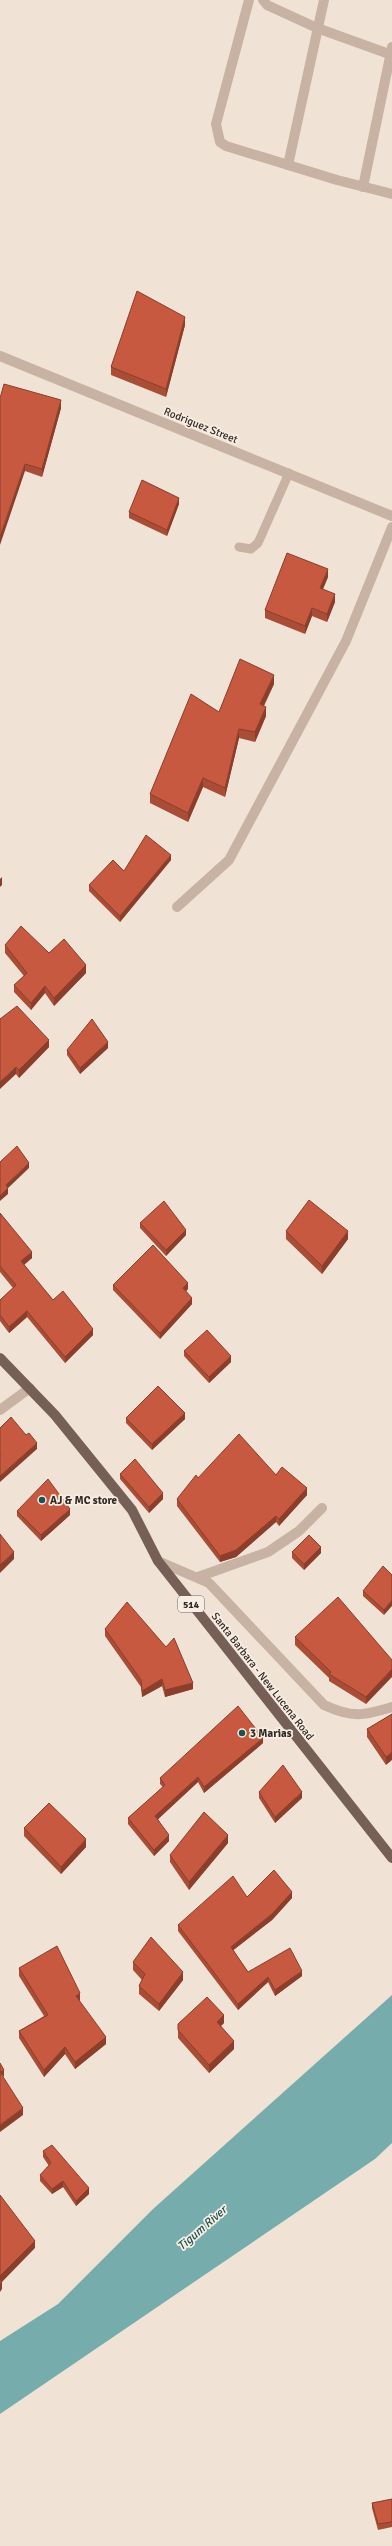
<svg xmlns="http://www.w3.org/2000/svg" width="392" height="2546" viewBox="0 0 392 2546" font-family="Signika,sans-serif">
  <rect width="100%" height="100%" fill="#f0e3d6"/>
  <polygon fill="#76adac" points="392,1995 392,2143 375,2159 0,2414 0,2341 58,2304 153,2209"/>
  <g fill="none" stroke-linecap="round" stroke-linejoin="round">
    <polyline stroke="#c8b2a3" stroke-width="9" points="239,547 251,549 258,543 289,473"/>
    <g stroke="#c8b2a3" stroke-width="10">
      <polyline points="249,0 216,124 220,142 226,146 337,180 392,194"/>
      <polyline points="263,0 267,5 317,28 392,55"/>
      <polyline points="288,165 324,0"/>
      <polyline points="363,187 392,47"/>
      <polyline points="0,356 392,516"/>
      <polyline points="177,907 229,860 346,641 392,527"/>
      <polyline points="0,1410 30,1388"/>
      <path d="M158,1561L209,1583L324,1705C352,1718 363,1716 392,1707"/>
      <polyline points="198,1577 268,1552 299,1531 322,1508"/>
    </g>
    <polyline stroke="#755f56" stroke-width="10" points="0,1358 55,1415 132,1510 158,1561 392,1858"/>
  </g>
  <g fill="#aa4d36">
    <polygon points="185,325 166,397 111,375 111,367"/>
    <polygon points="0,398 61,408 42,477 25,471"/>
    <polygon points="179,504 167,536 129,518 129,512"/>
    <polygon points="328,577 323,589 335,602 327,622 312,616 305,634 265,618 265,610"/>
    <polygon points="274,684 264,706 266,716 255,742 239,738 225,797 203,787 188,822 150,803 150,794 219,712"/>
    <polygon points="171,860 120,922 89,891 89,885 124,871"/>
    <polygon points="5,945 49,953 86,973 54,1006 45,993 31,1010 14,992 14,985 24,976 5,953"/>
    <polygon points="0,1019 49,1047 19,1078 16,1074"/>
    <polygon points="108,1048 80,1074 67,1055 67,1050"/>
    <polygon points="0,1213 32,1258 24,1265 53,1300 93,1335 65,1363 27,1317 9,1333 0,1321 0,1300 13,1288 0,1272"/>
    <polygon points="140,1223 186,1235 166,1256 140,1228"/>
    <polygon points="286,1231 348,1239 322,1274 286,1239"/>
    <polygon points="113,1285 188,1289 186,1291 192,1304 160,1339 113,1290"/>
    <polygon points="184,1351 231,1362 209,1383 184,1356"/>
    <polygon points="126,1418 185,1419 152,1450 126,1423"/>
    <polygon points="120,1474 163,1499 149,1513 120,1479"/>
    <polygon points="276,1475 307,1495 279,1526 276,1522 236,1557 220,1562 177,1506 177,1499 198,1478"/>
    <polygon points="17,1511 70,1515 41,1541 17,1516"/>
    <polygon points="292,1552 321,1553 304,1570 292,1558"/>
    <polygon points="392,1575 384,1615 363,1596 363,1591"/>
    <polygon points="105,1629 193,1689 165,1697 162,1686 142,1697 141,1687 105,1636"/>
    <polygon points="295,1637 392,1660 366,1704 329,1681 329,1678 295,1645"/>
    <polygon points="392,1714 386,1765 367,1737 367,1729"/>
    <polygon points="263,1743 204,1793 198,1782 158,1819 169,1841 154,1856 128,1824 128,1818 163,1787 160,1784 160,1778"/>
    <polygon points="259,1792 302,1798 275,1823 259,1798"/>
    <polygon points="24,1828 86,1847 61,1874 24,1836"/>
    <polygon points="228,1843 189,1890 170,1862 170,1855"/>
    <polygon points="247,1897 292,1898 272,1920 233,1950 248,1972 302,1976 275,1996 268,1982 238,2010 178,1931 178,1925"/>
    <polygon points="133,1962 183,1980 159,2011 139,1994 139,1986 142,1980 133,1970"/>
    <polygon points="19,1968 80,2000 79,2001 106,2044 75,2069 65,2054 44,2077 19,2038 19,2031 44,2016 19,1976"/>
    <polygon points="224,2023 221,2026 234,2049 209,2073 178,2038 178,2024"/>
    <polygon points="43,2151 89,2194 76,2206 63,2187 52,2194 40,2181 40,2175 49,2166 43,2157"/>
    <polygon points="392,2499 392,2527 378,2530 372,2508 372,2503"/>
  </g>
  <g fill="#8b3e2c">
    <polygon points="185,317 185,325 166,397 166,389"/>
    <polygon points="61,400 61,408 42,477 42,469"/>
    <polygon points="25,464 25,471 0,545 0,537"/>
    <polygon points="179,498 179,504 167,536 167,530"/>
    <polygon points="328,569 328,577 320,596 320,588"/>
    <polygon points="335,594 335,602 327,622 327,614"/>
    <polygon points="312,608 312,616 305,634 305,626"/>
    <polygon points="274,675 274,684 260,713 260,704"/>
    <polygon points="266,707 266,716 255,742 255,732"/>
    <polygon points="239,729 239,738 225,797 225,788"/>
    <polygon points="203,778 203,787 188,822 188,813"/>
    <polygon points="171,855 171,860 120,922 120,916"/>
    <polygon points="2,877 2,885 0,887 0,879"/>
    <polygon points="86,965 86,973 54,1006 54,998"/>
    <polygon points="45,986 45,993 31,1010 31,1003"/>
    <polygon points="49,1040 49,1047 19,1078 19,1070"/>
    <polygon points="108,1042 108,1048 80,1074 80,1068"/>
    <polygon points="16,1067 16,1074 0,1089 0,1082"/>
    <polygon points="29,1163 29,1168 6,1190 6,1185"/>
    <polygon points="8,1188 8,1194 0,1201 0,1196"/>
    <polygon points="186,1230 186,1235 166,1256 166,1250"/>
    <polygon points="348,1231 348,1239 322,1274 322,1266"/>
    <polygon points="32,1252 32,1258 21,1267 21,1261"/>
    <polygon points="188,1283 188,1289 183,1294 183,1288"/>
    <polygon points="192,1298 192,1304 160,1339 160,1333"/>
    <polygon points="27,1311 27,1317 9,1333 9,1327"/>
    <polygon points="93,1329 93,1335 65,1363 65,1357"/>
    <polygon points="231,1356 231,1362 209,1383 209,1377"/>
    <polygon points="185,1413 185,1419 152,1450 152,1444"/>
    <polygon points="37,1443 37,1449 0,1482 0,1476"/>
    <polygon points="307,1488 307,1495 279,1526 279,1519"/>
    <polygon points="163,1493 163,1499 149,1513 149,1507"/>
    <polygon points="70,1509 70,1515 41,1541 41,1535"/>
    <polygon points="276,1516 276,1522 236,1557 220,1562 220,1556"/>
    <polygon points="321,1547 321,1553 304,1570 304,1564"/>
    <polygon points="14,1552 14,1559 0,1573 0,1565"/>
    <polygon points="392,1600 392,1606 384,1615 384,1610"/>
    <polygon points="392,1669 392,1677 366,1704 366,1697"/>
    <polygon points="162,1679 162,1686 142,1697 142,1691"/>
    <polygon points="193,1683 193,1689 165,1697 165,1690"/>
    <polygon points="263,1738 263,1743 204,1793 204,1787"/>
    <polygon points="392,1752 392,1760 386,1765 386,1757"/>
    <polygon points="198,1777 198,1782 155,1822 155,1816"/>
    <polygon points="302,1792 302,1798 275,1823 275,1817"/>
    <polygon points="169,1835 169,1841 154,1856 154,1850"/>
    <polygon points="228,1835 228,1843 189,1890 189,1882"/>
    <polygon points="86,1839 86,1847 61,1874 61,1867"/>
    <polygon points="292,1892 292,1898 272,1920 231,1952 231,1947"/>
    <polygon points="302,1971 302,1976 275,1996 275,1990"/>
    <polygon points="183,1972 183,1980 159,2011 159,2004"/>
    <polygon points="268,1977 268,1982 238,2010 238,2004"/>
    <polygon points="80,1993 80,2000 76,2003 76,1996"/>
    <polygon points="224,2015 224,2023 217,2029 217,2022"/>
    <polygon points="106,2037 106,2044 75,2069 75,2062"/>
    <polygon points="234,2041 234,2049 209,2073 209,2065"/>
    <polygon points="65,2047 65,2054 44,2077 44,2070"/>
    <polygon points="4,2070 4,2077 0,2072"/>
    <polygon points="23,2108 23,2115 0,2132 0,2125"/>
    <polygon points="63,2181 63,2187 52,2194 52,2189"/>
    <polygon points="89,2188 89,2194 76,2206 76,2201"/>
    <polygon points="35,2241 35,2248 0,2284 0,2276"/>
    <polygon points="2,2282 2,2289 0,2292 0,2284"/>
  </g>
  <g fill="#c6593f" stroke="#8b3e2c">
    <polygon points="137,291 185,317 166,389 111,367"/>
    <polygon points="4,384 61,400 42,469 25,464 0,537 0,398"/>
    <polygon points="142,480 179,498 167,530 129,512"/>
    <polygon points="287,553 328,569 320,588 335,594 327,614 312,608 305,626 265,610"/>
    <polygon points="240,659 274,675 260,704 266,707 255,732 239,729 225,788 203,778 188,813 150,794 191,694 219,712"/>
    <polygon points="146,835 171,855 120,916 89,885 113,860 124,871"/>
    <polygon points="21,926 49,953 64,939 86,965 54,998 45,986 31,1003 14,985 27,973 5,945"/>
    <polygon points="17,1006 49,1040 19,1070 16,1067 0,1082 0,1019"/>
    <polygon points="92,1019 108,1042 80,1068 67,1050"/>
    <polygon points="17,1146 29,1163 6,1185 8,1188 0,1196 0,1162"/>
    <polygon points="309,1200 348,1231 322,1266 286,1231"/>
    <polygon points="164,1201 186,1230 166,1250 140,1223"/>
    <polygon points="0,1213 32,1252 21,1261 53,1300 63,1291 93,1329 65,1357 27,1311 9,1327 0,1315 0,1300 16,1285 0,1266"/>
    <polygon points="153,1245 188,1283 183,1288 192,1298 160,1333 113,1285"/>
    <polygon points="207,1330 231,1356 209,1377 184,1351"/>
    <polygon points="158,1386 185,1413 152,1444 126,1418"/>
    <polygon points="11,1417 26,1435 29,1433 37,1443 0,1476 0,1457 1,1455 0,1454 0,1428"/>
    <polygon points="239,1434 276,1475 282,1467 307,1488 279,1519 276,1516 236,1550 220,1556 177,1499 196,1475 198,1478"/>
    <polygon points="135,1459 163,1493 149,1507 120,1474"/>
    <polygon points="48,1479 70,1509 41,1535 17,1511"/>
    <polygon points="0,1534 14,1552 0,1565"/>
    <polygon points="309,1535 321,1547 304,1564 292,1552"/>
    <polygon points="383,1566 392,1575 392,1600 384,1610 363,1591"/>
    <polygon points="338,1597 392,1660 392,1669 366,1697 329,1674 331,1672 295,1637"/>
    <polygon points="127,1602 166,1647 174,1638 193,1683 165,1690 162,1679 142,1691 141,1680 105,1629"/>
    <polygon points="238,1706 263,1738 204,1787 198,1777 155,1816 169,1835 154,1850 128,1818 165,1785 160,1778"/>
    <polygon points="392,1714 392,1752 386,1757 367,1729"/>
    <polygon points="283,1765 302,1792 275,1817 259,1792"/>
    <polygon points="49,1803 86,1839 61,1867 24,1828"/>
    <polygon points="204,1812 228,1835 189,1882 170,1855"/>
    <polygon points="274,1870 292,1892 272,1914 231,1947 248,1972 290,1948 302,1971 275,1990 268,1977 238,2004 178,1925 233,1876 247,1897"/>
    <polygon points="151,1937 183,1972 159,2004 139,1986 145,1974 133,1962"/>
    <polygon points="57,1946 80,1993 76,1996 106,2037 75,2062 65,2047 44,2070 19,2031 48,2015 19,1968"/>
    <polygon points="207,1997 224,2015 217,2022 234,2041 209,2065 178,2030 178,2024"/>
    <polygon points="0,2063 4,2070 0,2072"/>
    <polygon points="0,2072 23,2108 0,2125"/>
    <polygon points="52,2145 89,2188 76,2201 63,2181 52,2189 40,2175 51,2163 43,2151"/>
    <polygon points="0,2195 35,2241 0,2276"/>
    <polygon points="0,2279 2,2282 0,2284"/>
    <polygon points="392,2499 392,2522 378,2524 372,2503"/>
  </g>
  <g fill="#1b5354" stroke="#f8ede2" stroke-width="1.5">
    <circle cx="42" cy="1500" r="4"/>
    <circle cx="242" cy="1733" r="4"/>
  </g>
  <g text-anchor="middle" stroke-width="3.5" stroke-linejoin="round" paint-order="stroke">
    <rect fill="#f8ede2" stroke="#6e645e" stroke-width="1" x="178" y="1596" width="26" height="16" rx="3"/>
    <g font-size="10" font-weight="bold" fill="#332925">
      <text x="191" y="1608">514</text>
    </g>
    <g font-size="11" fill="#332925" stroke="#f8ede2">
      <text transform="translate(201 425) rotate(22)" y="4">Rodriguez Street</text>
      <text transform="translate(263 1676) rotate(52)" y="4">Santa Barbara - New Lucena Road</text>
    </g>
    <g font-size="11" font-weight="bold" fill="#332925" stroke="#f8ede2" text-anchor="start">
      <text x="50" y="1504">AJ &amp; MC store</text>
      <text x="250" y="1737">3 Marias</text>
    </g>
    <g font-size="12" font-style="italic" fill="#1b5354" stroke="#f8ede2">
      <text transform="translate(202 2228) rotate(-41)" y="4">Tigum River</text>
    </g>
  </g>
</svg>
